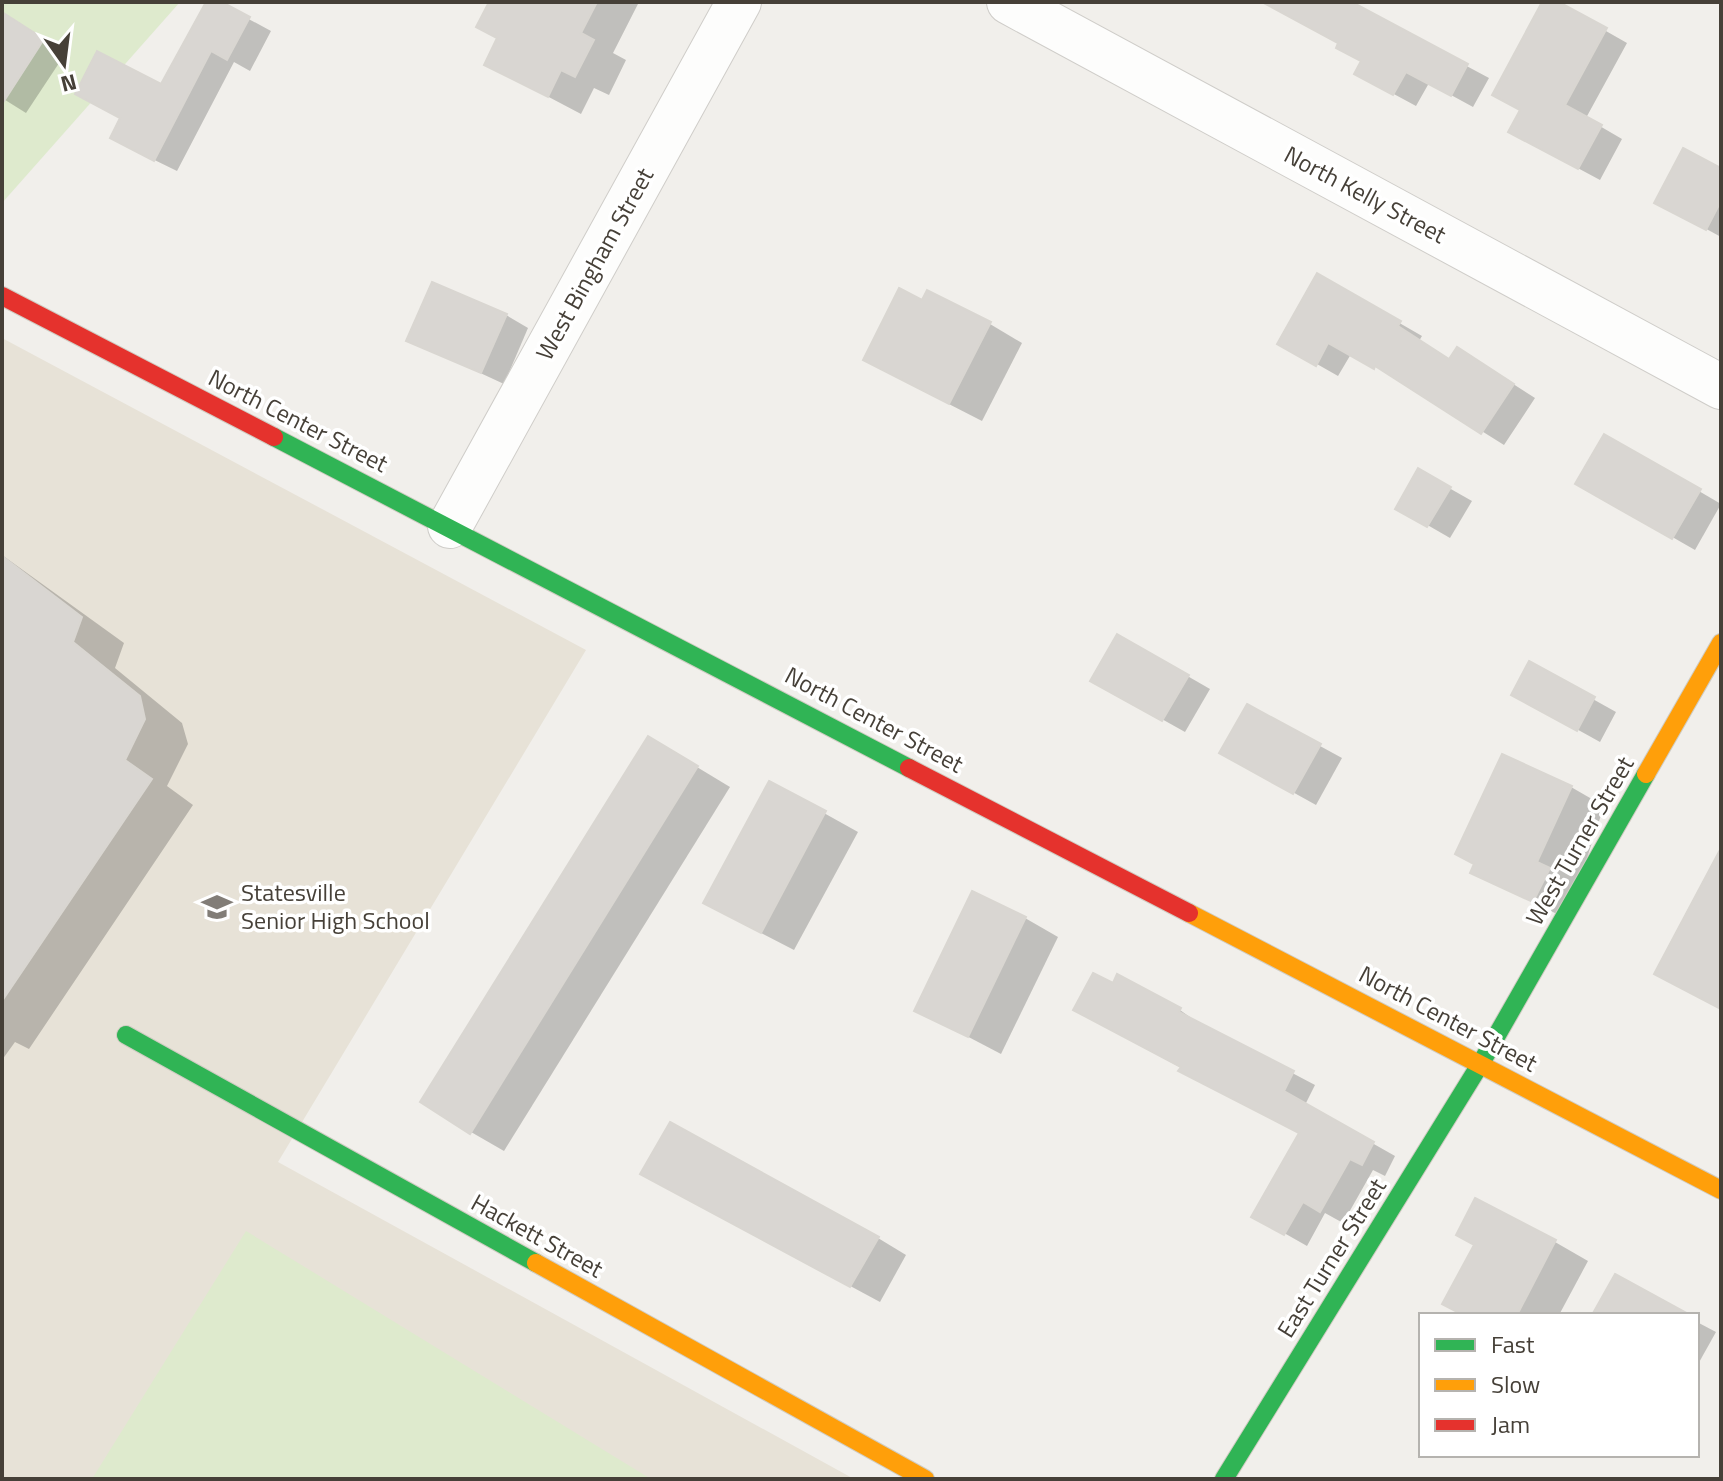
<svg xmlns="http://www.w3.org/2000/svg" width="1723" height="1481" viewBox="0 0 1723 1481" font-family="'Titillium Web',sans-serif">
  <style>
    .education { fill: #e7e2d7 }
    .green { fill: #deeacd }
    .shadow { fill: #0003 }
    .building { fill: #d9d6d2; stroke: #d9d6d1; stroke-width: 2 }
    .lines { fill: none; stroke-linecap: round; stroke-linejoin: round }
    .street-casing { stroke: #cfcdc9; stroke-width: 46 }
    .fast-casing { stroke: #d0ccc2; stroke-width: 20 }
    .slow-casing { stroke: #d0ccc2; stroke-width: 20 }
    .jam-casing { stroke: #d0ccc2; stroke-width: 20 }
    .street { stroke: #fdfdfc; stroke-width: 44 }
    .fast { stroke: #30b455; stroke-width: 18 }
    .slow { stroke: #ff9f0a; stroke-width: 18 }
    .jam { stroke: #e5322d; stroke-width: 18 }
    .labels { text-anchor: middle; stroke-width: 7; stroke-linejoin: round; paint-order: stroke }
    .street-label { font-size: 24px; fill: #464038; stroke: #fff }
    .poi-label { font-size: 24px; fill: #464038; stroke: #fff; text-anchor: start }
  </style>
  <rect width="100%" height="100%" fill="#f1efeb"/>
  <!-- education -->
  <path class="education" d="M2,338L586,650L278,1162L854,1479H2Z"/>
  <!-- green -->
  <g class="green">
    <path d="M2,2H180L2,203Z"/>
    <path d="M246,1231L651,1479H92Z"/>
  </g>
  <!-- shadow -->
  <g class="shadow">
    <path d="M208,2H217L271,31L250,71L234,62L177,171L134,150L162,87Z"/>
    <path d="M491,2H639L613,53L626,60L609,95L594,88L581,114L486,64L499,38Z"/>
    <path d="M1264,2H1347L1489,78L1473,107L1429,83L1416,106L1379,86L1364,61L1341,43Z"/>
    <path d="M1545,2H1555L1627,43L1586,118L1622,139L1600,180L1533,144L1522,110Z"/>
    <path d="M2,13L65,54L26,113L2,98Z"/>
    <path d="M1721,170V237L1679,214Z"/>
    <path d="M1318,276L1422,336L1419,341L1450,361L1479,362L1535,398L1504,445L1397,378L1351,354L1338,376L1280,343Z"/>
    <path d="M506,315L528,328L504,384L409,340Z"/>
    <path d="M990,324L1022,343L982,421L898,378Z"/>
    <path d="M1605,436L1721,504L1695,550L1578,483Z"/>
    <path d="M1419,471L1472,501L1450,538L1398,508Z"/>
    <path d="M2,555L124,643L115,668L182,723L188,744L167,786L193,805L29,1049L15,1042L2,1060Z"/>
    <path d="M1118,636L1210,689L1185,732L1092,680Z"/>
    <path d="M1530,664L1616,712L1600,742L1535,706Z"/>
    <path d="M1320,746L1342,758L1316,805L1244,765Z"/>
    <path d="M682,758L730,787L504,1151L471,1132Z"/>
    <path d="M770,783L858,832L794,950L738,921Z"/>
    <path d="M1571,787L1604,806L1567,919L1472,872Z"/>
    <path d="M1025,918L1058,937L1001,1054L917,1010Z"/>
    <path d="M1180,1010L1201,1025L1315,1085L1305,1105L1395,1156L1385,1176L1373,1170L1343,1223L1325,1213L1307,1246L1254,1216L1301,1133L1097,1022Z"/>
    <path d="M672,1190L878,1238L906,1255L880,1302Z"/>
    <path d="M1555,1242L1588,1261L1559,1315H1465Z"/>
    <path d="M1697,1322L1716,1332L1697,1366Z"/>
  </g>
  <!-- building -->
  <g class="building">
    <path d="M206,2H222L250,17L227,60L211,51L154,161L110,138L120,118L75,94L97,51L161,84Z"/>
    <path d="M489,2H597L581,33L594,40L575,77L561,70L548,97L484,65L497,38L476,27Z"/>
    <path d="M1262,2H1352L1468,64L1451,96L1406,72L1393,95L1354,74L1361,61L1336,48L1338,43Z"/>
    <path d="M1542,2H1559L1607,28L1565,105L1602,125L1578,169L1508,132L1520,110L1492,95Z"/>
    <path d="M2,12L44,39L2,104Z"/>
    <path d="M1683,148L1721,168V201L1706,230L1654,203Z"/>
    <path d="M1317,273L1401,321L1398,326L1449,359L1457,347L1514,384L1481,434L1375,366L1374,369L1328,343L1316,366L1277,344Z"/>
    <path d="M432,282L507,314L481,373L406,341Z"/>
    <path d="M899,288L922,300L927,290L991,322L949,404L863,360Z"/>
    <path d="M1604,434L1701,489L1672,539L1575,484Z"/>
    <path d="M1418,468L1451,487L1427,527L1395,509Z"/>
    <path d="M2,556L82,617L73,642L140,696L145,719L125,760L152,779L2,1001Z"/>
    <path d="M1117,634L1189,675L1162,721L1090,681Z"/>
    <path d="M1529,661L1595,697L1577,731L1511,695Z"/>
    <path d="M1247,704L1321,744L1293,794L1219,753Z"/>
    <path d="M648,736L698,766L470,1134L420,1102Z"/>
    <path d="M1502,754L1572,786L1537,862L1550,868L1533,902L1470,873L1474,864L1455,854Z"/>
    <path d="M769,781L826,811L761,933L703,903Z"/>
    <path d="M1721,848V1009L1654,974Z"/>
    <path d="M972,891L1026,917L968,1037L914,1011Z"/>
    <path d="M1093,973L1113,983L1117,974L1181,1008L1179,1012L1294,1071L1284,1091L1374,1142L1362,1165L1350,1159L1320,1212L1303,1202L1284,1235L1251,1217L1299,1133L1178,1071L1181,1067L1073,1010Z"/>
    <path d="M670,1122L879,1237L850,1287L640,1174Z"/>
    <path d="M1475,1198L1556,1240L1517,1315H1463L1442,1304L1474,1245L1456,1235Z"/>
    <path d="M1615,1274L1690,1315H1592Z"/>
  </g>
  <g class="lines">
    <!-- street casing -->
    <g class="street-casing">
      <g id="street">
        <path d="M1009,2L1721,387"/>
        <path d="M450,526L739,2"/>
      </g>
    </g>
    <!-- fast casing -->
    <g class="fast-casing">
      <g id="fast">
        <path d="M274,437L909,768"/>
        <path d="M126,1035L536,1263"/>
        <path d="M1224,1479L1481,1063L1646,774"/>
      </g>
    </g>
    <!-- slow casing -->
    <g class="slow-casing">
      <g id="slow">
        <path d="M1646,774L1721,643"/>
        <path d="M1189,913L1721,1190"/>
        <path d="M536,1263L925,1479"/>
      </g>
    </g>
    <!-- jam casing -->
    <g class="jam-casing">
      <g id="jam">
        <path d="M2,296L274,437"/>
        <path d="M909,768L1189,913"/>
      </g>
    </g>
    <!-- street -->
    <use href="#street" class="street"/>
    <!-- fast -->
    <use href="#fast" class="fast"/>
    <!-- slow -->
    <use href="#slow" class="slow"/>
    <!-- jam -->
    <use href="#jam" class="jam"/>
  </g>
  <!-- icons -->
  <defs>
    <g id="school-bare" transform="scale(2.4)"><path d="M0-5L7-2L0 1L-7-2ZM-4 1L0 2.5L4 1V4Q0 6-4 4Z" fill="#827d77" stroke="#fff" stroke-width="2.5" paint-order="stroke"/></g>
  </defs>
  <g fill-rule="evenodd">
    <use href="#school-bare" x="217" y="907"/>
  </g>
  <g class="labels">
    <!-- street labels -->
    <g class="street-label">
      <text transform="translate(1365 195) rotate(28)" y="8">North Kelly Street</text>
      <text transform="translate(595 264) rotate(-61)" y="8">West Bingham Street</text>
      <text transform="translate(298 421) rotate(27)" y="8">North Center Street</text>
      <text transform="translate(874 720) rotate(28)" y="8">North Center Street</text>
      <text transform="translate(1580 841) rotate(-60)" y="8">West Turner Street</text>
      <text transform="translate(1448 1019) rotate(28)" y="8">North Center Street</text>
      <text transform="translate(537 1236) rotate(29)" y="8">Hackett Street</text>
      <text transform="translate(1332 1258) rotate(-58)" y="8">East Turner Street</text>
    </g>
    <!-- poi labels -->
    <g class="poi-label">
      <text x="241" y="901">Statesville<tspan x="241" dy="28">Senior High School</tspan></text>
    </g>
  </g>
  <!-- border -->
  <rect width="1723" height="1481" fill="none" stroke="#464038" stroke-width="8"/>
  <!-- legend -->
  <rect x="1419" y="1313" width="280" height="144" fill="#ffffff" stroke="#b5b3af" stroke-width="2"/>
  <rect x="1435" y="1339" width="40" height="12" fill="#30b455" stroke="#b5b3af" stroke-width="2"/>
  <text x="1491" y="1353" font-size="24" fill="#464038">Fast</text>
  <rect x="1435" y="1379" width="40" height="12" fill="#ff9f0a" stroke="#b5b3af" stroke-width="2"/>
  <text x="1491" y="1393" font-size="24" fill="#464038">Slow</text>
  <rect x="1435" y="1419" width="40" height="12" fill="#e5322d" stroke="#b5b3af" stroke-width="2"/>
  <text x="1491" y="1433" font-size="24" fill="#464038">Jam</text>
  <!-- north arrow -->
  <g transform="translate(64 64) rotate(166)" stroke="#ffffff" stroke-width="6" paint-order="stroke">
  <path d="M0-6L14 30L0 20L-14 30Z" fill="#464038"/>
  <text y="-12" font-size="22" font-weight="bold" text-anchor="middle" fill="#464038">N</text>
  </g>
</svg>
